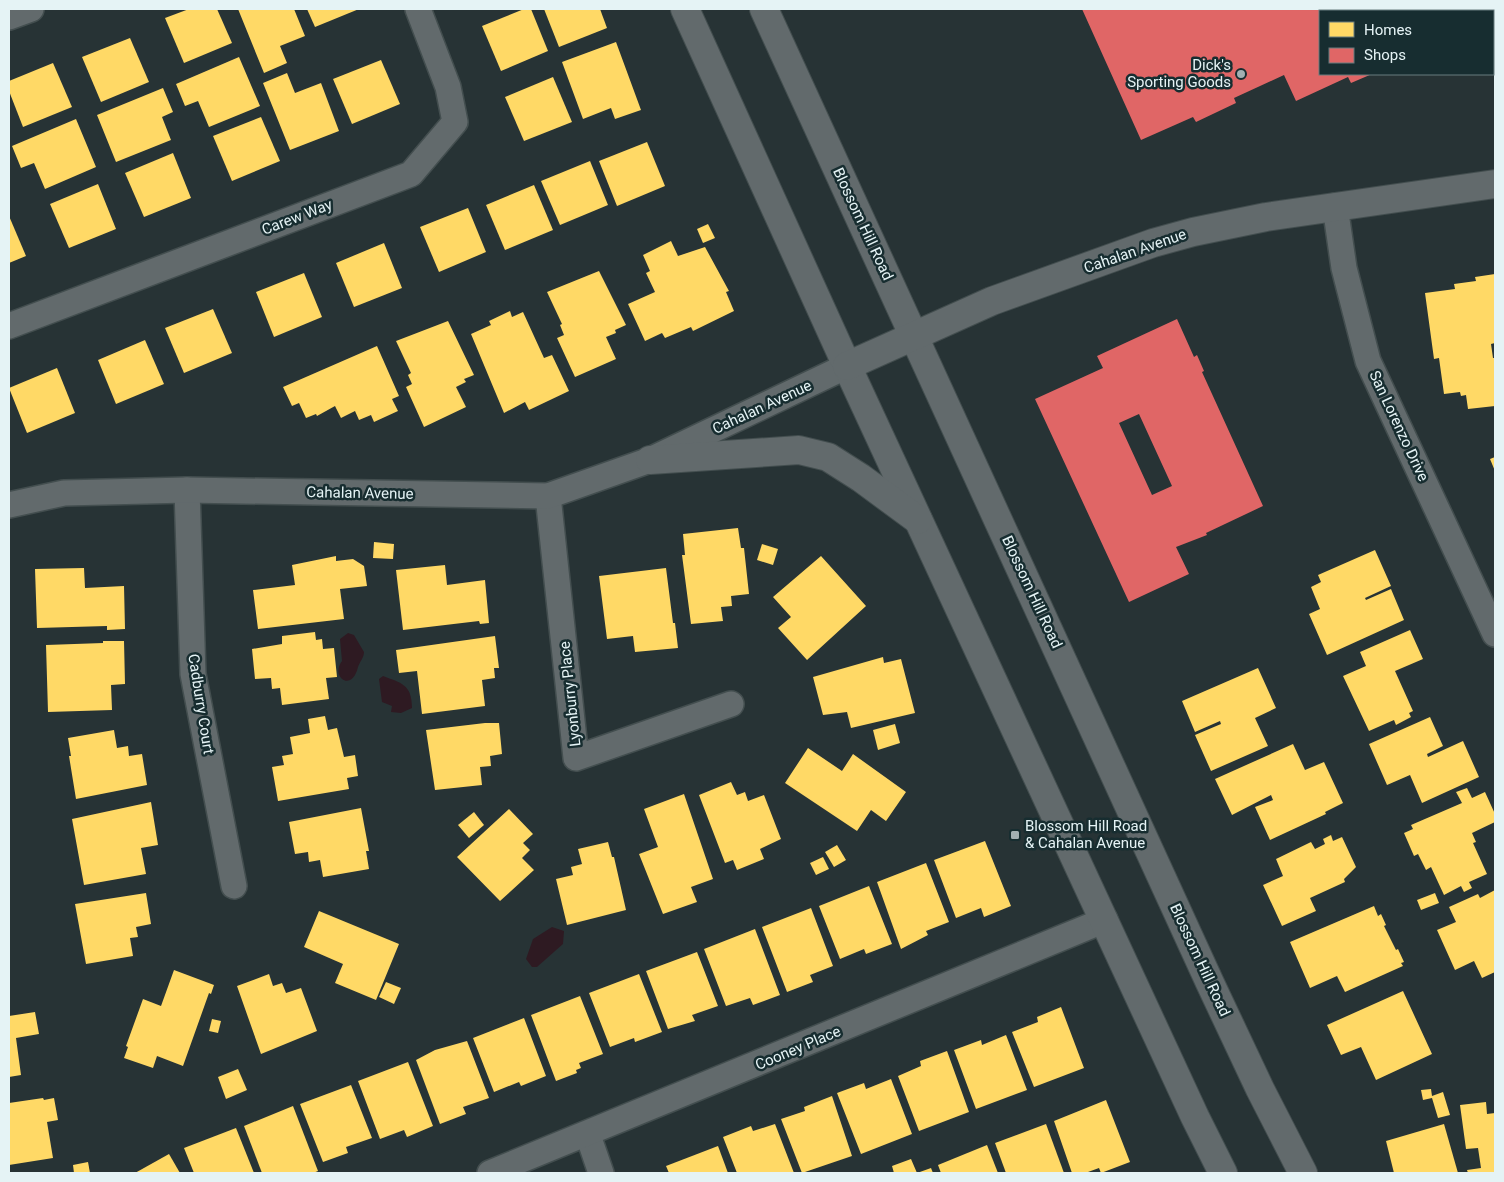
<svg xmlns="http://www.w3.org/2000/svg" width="1504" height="1182" viewBox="0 0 1504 1182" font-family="Roboto,sans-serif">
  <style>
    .water { fill: #2e1a22 }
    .homes { fill: #ffd966 }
    .shops { fill: #e06666; fill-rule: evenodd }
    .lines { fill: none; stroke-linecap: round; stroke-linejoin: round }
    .street-casing { stroke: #434e4f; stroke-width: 28 }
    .secondary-casing { stroke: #434e4f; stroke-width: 30 }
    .street { stroke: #626a6c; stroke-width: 25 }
    .secondary { stroke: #626a6c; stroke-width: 28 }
    .poi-dot { fill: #a2b0b2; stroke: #172d30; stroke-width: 2 }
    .labels { text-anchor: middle; stroke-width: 5; stroke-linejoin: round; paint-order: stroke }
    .poi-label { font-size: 15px; fill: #e5f3f5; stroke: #172d30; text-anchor: end }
    .street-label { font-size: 15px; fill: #e5f3f5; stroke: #172d30 }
  </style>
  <rect width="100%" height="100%" fill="#273335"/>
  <!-- water -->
  <g class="water">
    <path d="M348,633L354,635L364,652C364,658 360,661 358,667C352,693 330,677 342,661L340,639Z"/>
    <path d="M383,676C401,683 412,684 412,708L401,713L391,712L392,706L382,702L379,679Z"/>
    <path d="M552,927L564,931L563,944L537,967H532L526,959L533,939Z"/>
  </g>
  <!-- homes -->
  <g class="homes">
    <path d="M189,9H217L232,43L184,63L165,18Z"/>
    <path d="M238,9H294L305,36L280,46L287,63L264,73Z"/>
    <path d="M307,9H359L315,27Z"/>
    <path d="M524,9H531L548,51L501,71L482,26Z"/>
    <path d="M544,9H600L607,28L559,47Z"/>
    <path d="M130,38L149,82L101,102L82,57Z"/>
    <path d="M616,42L641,110L615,119L611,108L583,119L562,62Z"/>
    <path d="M239,57L260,106L209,127L198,101L185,106L176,84Z"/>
    <path d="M381,60L400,104L352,124L333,79Z"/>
    <path d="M53,63L72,107L23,127L9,91V81Z"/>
    <path d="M287,73L295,93L321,83L339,131L290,150L263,83Z"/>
    <path d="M553,77L572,122L524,141L505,97Z"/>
    <path d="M163,88L173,112L162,117L171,140L116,162L97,115Z"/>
    <path d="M261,117L280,161L232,181L213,136Z"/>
    <path d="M76,119L96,167L45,189L34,163L21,168L12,146Z"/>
    <path d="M647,142L665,186L617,206L599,161Z"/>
    <path d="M173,153L191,198L144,217L125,173Z"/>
    <path d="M590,161L608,205L560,225L541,181Z"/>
    <path d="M98,184L116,229L69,248L50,204Z"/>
    <path d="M534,185L553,230L505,250L486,205Z"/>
    <path d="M468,208L486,252L439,272L420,227Z"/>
    <path d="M9,216L26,256L9,263Z"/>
    <path d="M708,224L715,238L703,243L697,229Z"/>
    <path d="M671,241L678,256L705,247L729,291L726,292L734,311L693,331L691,327L665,338L662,333L645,341L628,304L655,292L646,273L650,271L643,255Z"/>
    <path d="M384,243L402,288L354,307L336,263Z"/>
    <path d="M599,271L626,325L615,330L616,333L606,337L616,359L575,377L557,338L564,335L560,325L562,324L547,292Z"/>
    <path d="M304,273L322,317L274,337L256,292Z"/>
    <path d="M1495,274V343L1491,344L1493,358H1495V406L1468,409L1466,395L1461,396L1460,392L1444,394L1439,358L1434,359L1425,293L1455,289L1454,284L1476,281L1475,277Z"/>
    <path d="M213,309L232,353L184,373L165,328Z"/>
    <path d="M510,311L512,317L523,312L544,358L552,355L569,391L529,410L525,402L504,413L471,334L491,325L489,321Z"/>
    <path d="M448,321L474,375L464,379L466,382L456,387L466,407L424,427L406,387L412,384L408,375L411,373L396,341Z"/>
    <path d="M145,340L164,384L116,404L98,360Z"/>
    <path d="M377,346L399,396L392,399L398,411L374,422L371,415L359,420L355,411L341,418L335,406L317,416L316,414L306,418L299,403L292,406L283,387Z"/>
    <path d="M57,368L75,413L27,433L9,388Z"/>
    <path d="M1495,457V471L1490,459Z"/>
    <path d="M738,528L741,548H744L749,594L731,596L732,606L721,607L723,621L691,624L682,555H685L683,534Z"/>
    <path d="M374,542L394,544L393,559L373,558Z"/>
    <path d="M762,544L778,549L773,565L757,560Z"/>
    <path d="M1375,550L1391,586L1365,598L1366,600L1391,589L1404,620L1327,655L1309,614L1320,609L1311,587L1321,582L1318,575Z"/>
    <path d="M336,556V561L353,559L364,566L367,586L340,589L344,619L258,629L253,590L295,585L292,565Z"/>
    <path d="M821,556L866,606L807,660L778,628L791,617L773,597Z"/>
    <path d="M445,565L447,585L485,580L489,623L480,624L479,621L403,630L396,570Z"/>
    <path d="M84,568L85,588L124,586L125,629L107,630V626L37,628L35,569Z"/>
    <path d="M666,568L673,623H675L678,648L635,652L633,636L607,639L599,576Z"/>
    <path d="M1410,630L1423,659L1395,671L1413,711L1409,713L1411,717L1396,725L1394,720L1369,731L1343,676L1366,666L1360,652Z"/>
    <path d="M315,632L316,640L322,639L323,649L334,648L337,677L326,678L329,699L282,705L280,688L272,689L271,678L255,679L252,649L282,644V636Z"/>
    <path d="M495,636L499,668H494L495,678L482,680L485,706L422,714L417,671L399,673L396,650Z"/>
    <path d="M103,641H124L125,684L111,685L112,710L48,712L46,645L103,643Z"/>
    <path d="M883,657L884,663L901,659L915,713L851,728L847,712L823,715L813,677Z"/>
    <path d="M1258,668L1276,708L1255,718L1268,746L1211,771L1195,735L1221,724L1220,721L1195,732L1182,701Z"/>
    <path d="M325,716L328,730L337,728L344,757L355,755L358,776L347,778L349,789L278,801L272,767L284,765L282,756L293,754L290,737L310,733L308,719Z"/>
    <path d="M1430,717L1443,746L1427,754L1428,757L1463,741L1479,777L1422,803L1410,775L1387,785L1369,744Z"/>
    <path d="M485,723H499L502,754L490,756L491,766L480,767L482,785L435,790L426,730Z"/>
    <path d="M895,724L900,743L878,750L873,730Z"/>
    <path d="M114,730L117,748L128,746L129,756L142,754L147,785L76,799L69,756H71L68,738Z"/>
    <path d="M1293,744L1305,770L1324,762L1343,803L1325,812L1326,814L1270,840L1255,807L1273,800L1271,795L1232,815L1215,779Z"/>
    <path d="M808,748L842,771L853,754L906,792L886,821L871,810L857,831L785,783Z"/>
    <path d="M731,782L737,795L745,792L748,801L764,795L781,839L760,849L764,859L737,870L733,860L725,863L699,795Z"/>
    <path d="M1467,788L1472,798L1485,792L1495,814V822L1472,833L1476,842L1473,843L1487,874L1469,882L1472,888L1464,892L1461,886L1444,895L1431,867L1426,870L1418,854L1414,856L1404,833L1413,829L1411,825L1462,803L1456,792Z"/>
    <path d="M684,794L713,879L691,887L697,902L663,914L639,854L658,847L644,809Z"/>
    <path d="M151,802L158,845L141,848L146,874L84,885L72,819Z"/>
    <path d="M361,808L369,851H366L369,869L323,877L320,860L309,862L308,852L295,854L289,822Z"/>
    <path d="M509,809L533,834L523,843L530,850L522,858L534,870L500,901L457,857Z"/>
    <path d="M474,812L484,825L469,838L458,825Z"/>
    <path d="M1331,835L1333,841L1342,837L1356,867L1344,879L1345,882L1310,898L1316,911L1282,926L1263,885L1283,876L1276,859L1311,842L1315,849L1325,844L1323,839Z"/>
    <path d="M985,841L1011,906L984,917L981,908L956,918L934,860Z"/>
    <path d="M608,842L612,857H614L626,910L567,925L556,879L573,875L571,867L582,864L578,849Z"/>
    <path d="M837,845L846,860L834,867L825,852Z"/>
    <path d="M823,857L829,869L816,875L810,863Z"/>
    <path d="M926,863L949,922L926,931L928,935L901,949L877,882Z"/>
    <path d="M869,886L892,944L866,954L864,949L840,959L819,906Z"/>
    <path d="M1495,890V972L1482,978L1474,961L1455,970L1437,930L1456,922L1449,907L1478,894L1480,898Z"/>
    <path d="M146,893L151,924L136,927L138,937L130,938L133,956L86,964L75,904Z"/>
    <path d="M1435,893L1439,903L1421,910L1417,900Z"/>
    <path d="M1374,906L1378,916L1381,914L1386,925L1384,926L1396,950L1398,949L1404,962L1401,963L1403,966L1345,992L1337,976L1310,988L1290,942Z"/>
    <path d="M811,908L833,966L810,975L813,982L787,992L762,927Z"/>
    <path d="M319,911L399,944L376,1000L335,983L343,964L304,947Z"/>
    <path d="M755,929L780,995L753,1005L750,998L726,1006L704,949Z"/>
    <path d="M697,952L718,1006L692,1015L695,1021L668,1029L646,971Z"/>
    <path d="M174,970L214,985L211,994L209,993L183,1066L157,1056L153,1068L124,1058L128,1047L126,1046L143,999L161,1006Z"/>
    <path d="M269,974L273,986L282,983L286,993L301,988L317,1031L261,1054L237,986Z"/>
    <path d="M639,974L662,1032L635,1042L634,1038L610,1047L589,993Z"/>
    <path d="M386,982L401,988L394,1004L379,997Z"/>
    <path d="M1403,991L1432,1054L1376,1080L1361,1047L1341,1055L1327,1025Z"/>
    <path d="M580,996L603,1054L579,1063L581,1068L576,1070L577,1073L556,1081L531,1015Z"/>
    <path d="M1061,1007L1084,1068L1034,1087L1012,1032L1038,1022L1037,1017Z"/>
    <path d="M35,1012L39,1034L16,1038L21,1075L9,1077V1016Z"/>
    <path d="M524,1018L546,1076L521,1086L519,1082L494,1092L473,1038Z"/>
    <path d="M212,1019L221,1021L218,1033L209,1031Z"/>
    <path d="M1006,1035L1027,1090L976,1109L954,1050L981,1040L982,1045Z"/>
    <path d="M467,1041L489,1098L463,1107L466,1114L440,1124L416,1060L435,1050Z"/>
    <path d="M947,1051L969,1112L919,1131L898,1076L921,1066L920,1061Z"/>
    <path d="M408,1062L433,1126L407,1137L404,1130L380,1139L358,1081Z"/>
    <path d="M238,1069L247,1090L226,1099L218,1077Z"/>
    <path d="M891,1079L912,1134L861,1154L837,1093L864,1083L866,1089Z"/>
    <path d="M351,1085L372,1138L346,1147L348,1153L323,1162L300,1104Z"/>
    <path d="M1431,1089L1432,1096L1443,1092L1450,1115L1438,1118L1432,1098L1423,1100L1421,1090Z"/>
    <path d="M832,1096L852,1156L802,1173L781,1119L805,1111L804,1107Z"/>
    <path d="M43,1098L44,1100L54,1098L58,1120L47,1122L53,1158L9,1165V1103Z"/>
    <path d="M1106,1100L1130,1162L1101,1173L1099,1168L1088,1172L1072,1173L1054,1121Z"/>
    <path d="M1486,1102L1487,1114L1495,1113V1173H1468L1467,1170L1481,1168L1478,1148L1466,1149L1460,1105Z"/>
    <path d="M293,1106L318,1171L313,1173H262L244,1126Z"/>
    <path d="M775,1124L794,1173H737L723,1137L751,1126L753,1131Z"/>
    <path d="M1046,1124L1064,1173H1006L995,1143Z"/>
    <path d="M1444,1124L1458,1173H1394L1386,1141Z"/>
    <path d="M236,1128L254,1173H194L184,1148Z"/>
    <path d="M987,1145L998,1173H941L938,1165Z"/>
    <path d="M718,1146L728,1173H669L666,1166Z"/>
    <path d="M169,1154L180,1173H135Z"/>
    <path d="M911,1159L917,1173L931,1168L933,1173H894L892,1166Z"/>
    <path d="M88,1162L90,1173H74L73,1165Z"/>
  </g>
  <!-- shops -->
  <g class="shops">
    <path d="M1082,9H1471V11H1320V74H1372L1351,83L1348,77L1296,101L1284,75L1234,98L1236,103L1196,122L1193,117L1141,140Z"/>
    <path d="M1177,319L1194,357L1197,355L1204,371L1202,372L1263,506L1206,533L1207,535L1176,547L1189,574L1129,602L1035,399L1103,368L1097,356ZM1139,414L1172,486L1152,495L1119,423Z"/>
  </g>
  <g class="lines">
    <!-- street casing -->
    <g class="street-casing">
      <g id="street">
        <path d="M9,17L31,9"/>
        <path d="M1335,206L1344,268L1368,361L1495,634"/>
        <path d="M9,326L411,174L455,122L448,87L418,9"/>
        <path d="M187,490L193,674L234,886"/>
        <path d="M548,496L576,758L731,704"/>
        <path d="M9,505L64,493L187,490L548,496L650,460L847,366"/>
        <path d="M588,1135L601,1173"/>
        <path d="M490,1173L1105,920"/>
      </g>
    </g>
    <!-- secondary casing -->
    <g class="secondary-casing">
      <g id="secondary">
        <path d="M685,9L847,366L1195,1117L1223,1173"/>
        <path d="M764,9L1210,983L1260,1089L1303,1173"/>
        <path d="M847,366L992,301L1153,243L1193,232L1266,217L1495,184"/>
        <path d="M650,460L799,450L828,457L861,478L918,520"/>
      </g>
    </g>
    <!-- street -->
    <use href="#street" class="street"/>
    <!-- secondary -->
    <use href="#secondary" class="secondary"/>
  </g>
  <!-- markers -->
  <g class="poi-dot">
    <circle cx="1241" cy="74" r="5"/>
    <rect x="1010" y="830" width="10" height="10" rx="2.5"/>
  </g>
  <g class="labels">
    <!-- poi labels -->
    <g class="poi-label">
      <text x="1231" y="70">Dick's<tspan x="1231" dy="17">Sporting Goods</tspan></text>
      <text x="1025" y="831" text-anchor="start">Blossom Hill Road<tspan x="1025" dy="17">&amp; Cahalan Avenue</tspan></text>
    </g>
    <!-- street labels -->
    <g class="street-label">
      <text transform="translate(297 217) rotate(-21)" y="5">Carew Way</text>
      <text transform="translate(863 224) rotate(65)" y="5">Blossom Hill Road</text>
      <text transform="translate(1135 251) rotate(-19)" y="5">Cahalan Avenue</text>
      <text transform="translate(762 407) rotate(-25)" y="5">Cahalan Avenue</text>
      <text transform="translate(1399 426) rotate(65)" y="5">San Lorenzo Drive</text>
      <text transform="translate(360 493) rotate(1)" y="5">Cahalan Avenue</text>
      <text transform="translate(1032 592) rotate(65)" y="5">Blossom Hill Road</text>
      <text transform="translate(570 694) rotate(-96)" y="5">Lyonburry Place</text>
      <text transform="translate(201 704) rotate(81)" y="5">Cadburry Court</text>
      <text transform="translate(1200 960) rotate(65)" y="5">Blossom Hill Road</text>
      <text transform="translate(798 1048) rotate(-23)" y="5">Cooney Place</text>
    </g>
  </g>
  <!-- border -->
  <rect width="1504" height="1182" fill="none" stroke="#e5f3f5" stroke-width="20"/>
  <!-- legend -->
  <rect x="1319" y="10" width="175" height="65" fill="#172d30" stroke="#697c7f"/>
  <rect x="1329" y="22" width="25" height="15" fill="#ffd966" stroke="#697c7f"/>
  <text x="1364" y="35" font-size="15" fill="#e5f3f5">Homes</text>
  <rect x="1329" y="48" width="25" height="15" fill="#e06666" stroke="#697c7f"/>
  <text x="1364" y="60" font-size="15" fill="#e5f3f5">Shops</text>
</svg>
